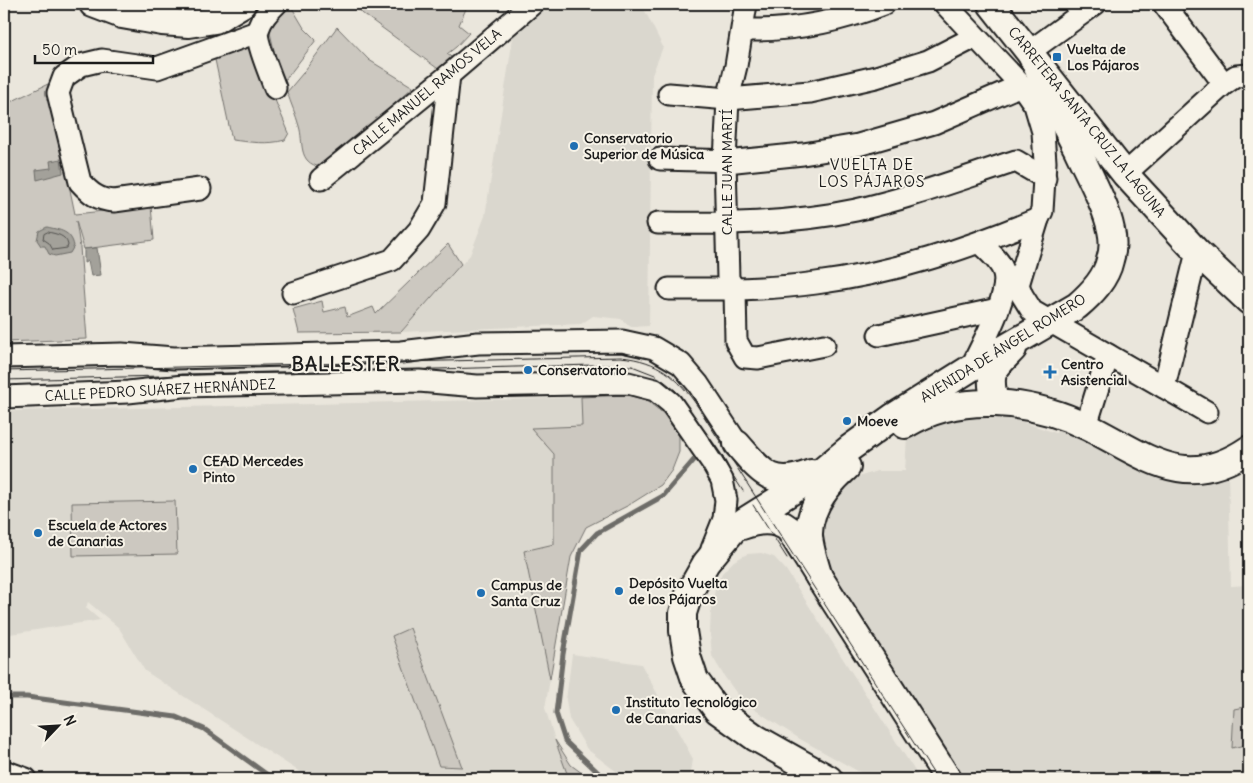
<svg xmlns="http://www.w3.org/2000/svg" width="1253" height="783" viewBox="0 0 1253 783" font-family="Delius,sans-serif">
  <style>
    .built { fill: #dad7ce }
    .green { fill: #ccc8c0; stroke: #74726e }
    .water { fill: #a3a19a; stroke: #6d6c68 }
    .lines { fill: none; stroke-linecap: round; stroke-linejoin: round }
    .shore { stroke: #52514e; stroke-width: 1 }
    .stream { stroke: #6d6c68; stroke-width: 5 }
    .minor-casing { stroke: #1c1c1c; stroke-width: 25 }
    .major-casing { stroke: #1c1c1c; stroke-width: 30 }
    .minor { stroke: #f7f3e8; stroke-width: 21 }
    .major { stroke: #f7f3e8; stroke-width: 26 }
    .tram { stroke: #1c1c1c; stroke-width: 1 }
    .poi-dot { fill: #1f6fb2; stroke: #f7f3e8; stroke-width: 2 }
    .labels { text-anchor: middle; stroke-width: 4; stroke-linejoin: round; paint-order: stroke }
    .poi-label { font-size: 14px; font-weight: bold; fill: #1c1c1c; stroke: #f7f3e8; text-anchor: start }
    .street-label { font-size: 14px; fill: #1c1c1c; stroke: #f7f3e8 }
    .neighbourhood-label { font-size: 15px; letter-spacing: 1px; fill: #1c1c1c; stroke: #f7f3e8 }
    .district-label { font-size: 19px; font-weight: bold; letter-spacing: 1px; fill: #1c1c1c; stroke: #f7f3e8 }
  </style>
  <rect width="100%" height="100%" fill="#eae6dc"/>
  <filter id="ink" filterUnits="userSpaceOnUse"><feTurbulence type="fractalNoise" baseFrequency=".02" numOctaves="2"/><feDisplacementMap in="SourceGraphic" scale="10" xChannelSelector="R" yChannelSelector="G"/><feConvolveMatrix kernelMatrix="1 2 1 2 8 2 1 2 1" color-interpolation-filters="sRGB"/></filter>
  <g filter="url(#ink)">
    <!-- built -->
    <g class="built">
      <path d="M547,4L642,5L663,47L652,75L649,326L631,327L621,319L593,316L581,324L401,332L470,255L485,216L515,25Z"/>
      <path d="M628,395L646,400L664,414L679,436V452L672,470L661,485L629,505L586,527L571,557L545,708L555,740L570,765L590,779L309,778L145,671L119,628L88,602L86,608L100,620L4,635V411L532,399Z"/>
      <path d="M987,414L1017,420L1056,433L1059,427L1228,473L1231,586L1249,585V779H966L829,568L822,542V524L827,510L837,493L852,479L877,471H905L907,436L924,425Z"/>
      <path d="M761,553L774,557L786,570L920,779H872L800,739L743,702L724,676L712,656L710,633L711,609L715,590L722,573L734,561L747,554Z"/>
      <path d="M572,654L641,664L693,759L690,779H626L587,749L569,719L566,700Z"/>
    </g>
    <!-- green -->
    <g class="green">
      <path d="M358,4H468L459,25L469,33L456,47L447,54L454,59L441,71L355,8Z"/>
      <path d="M291,6L304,28L316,40L286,79L280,77L267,19Z"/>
      <path d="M337,27L369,60L413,87L331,161L321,167C297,163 304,142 299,126C296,115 291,104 287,92L303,73Z"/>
      <path d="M255,44L272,93L289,133L285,140C268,145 249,142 232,140L214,55Z"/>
      <path d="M48,84L75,214L151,206L154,240L84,249L76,221L80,247L87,339L4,342V105Z"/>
      <path d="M448,244L461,264L401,332L299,333L293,309L322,301L324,312L345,307L347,317L373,307L376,314Z"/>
      <path d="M628,395L646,400L664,414L679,436V452L672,470L661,485L629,505L586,527L571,557L550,679L524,551L554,544V454L531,428L582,426L581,397Z"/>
      <path d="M175,501L177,554L73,556L72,503Z"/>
      <path d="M410,628L462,767L439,766L392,636Z"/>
      <path d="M1249,706V744L1232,748L1234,709Z"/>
      <path d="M555,740L571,765L590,779H569Z"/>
    </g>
    <!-- water -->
    <g class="water">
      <path d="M61,159L63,173L37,180L36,170L51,168L50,161Z"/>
      <path d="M47,227C60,230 71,231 74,246L70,253L55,256L49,254L45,246H41L37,240L39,231Z"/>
      <path d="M97,248L101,275L91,276L88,261L84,263V249Z"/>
    </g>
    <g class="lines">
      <!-- shore -->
      <path class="shore" d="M48,232C56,234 66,235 68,245L67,248L53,250L49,243L43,239L44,234Z"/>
      <!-- stream -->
      <g class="stream">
        <path d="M4,697H27L176,717L204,729L273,779"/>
        <path d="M605,779L565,741L556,713L563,654L581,550L597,533L663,496L694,460"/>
      </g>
      <!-- minor casing -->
      <g class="minor-casing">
        <g id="minor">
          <path d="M746,4L736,66L728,99L725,161L728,279L735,290L736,341L745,357L758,358L824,345"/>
          <path d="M945,4L1021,85L1035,105L1043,132L1045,162L1042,211L1038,219L1018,285"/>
          <path d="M1164,4L1224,84"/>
          <path d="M743,30C792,31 839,22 884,4"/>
          <path d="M1029,52L1095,4"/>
          <path d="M275,88C271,77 255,39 258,30C261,19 268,12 276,4"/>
          <path d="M669,94L728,99L810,92L876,77L928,61L975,37"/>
          <path d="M660,159L736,161L803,154L858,145L934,123L1021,85"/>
          <path d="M1125,174L1224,84L1236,76L1249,75"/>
          <path d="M321,179L449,75L532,4"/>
          <path d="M200,189L114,201C98,200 90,193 80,182L58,93L64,77L81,65L102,60L157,68L257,32"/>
          <path d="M658,223C724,224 790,224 856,210C910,198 963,178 1016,161L1045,178"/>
          <path d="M1005,285H1018L1022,295L1032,311L1207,412"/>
          <path d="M669,289C718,289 767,290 816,283C894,273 966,249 1038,219"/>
          <path d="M293,293L392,260L419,230L435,203L449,75"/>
          <path d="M879,335L998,309"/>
          <path d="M4,357L122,354L174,358L401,352L478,343L622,341L654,348L681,364L698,384L746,457"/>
          <path d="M971,368C981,346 1010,296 1004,273C1001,261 989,252 980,243"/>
          <path d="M1164,387L1197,252"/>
          <path d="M4,397L128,392L183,386L419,381L477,386L628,383L655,390L671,403L712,462L722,480L726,500L724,519L712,549"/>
          <path d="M1086,426L1108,355"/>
          <path d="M4,771L26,779"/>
        </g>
      </g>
      <!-- major casing -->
      <g class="major-casing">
        <g id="major">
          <path d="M93,4L122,15L162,22L189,24L215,20L242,4"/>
          <path d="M991,4L1125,174L1197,252L1249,301"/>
          <path d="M995,403C988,371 992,371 1013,349"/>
          <path d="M905,425C960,391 1032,400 1088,427C1146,456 1185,493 1249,449"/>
          <path d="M737,444C761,471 771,489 811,473"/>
          <path d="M742,526C758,520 775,518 789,529L819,577L948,779"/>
          <path d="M819,577C815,564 810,549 809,536C808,508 828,484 847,467"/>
          <path d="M829,779L756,738L717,710L695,680L687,656L683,631V613L690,591L706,563L734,529L746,520L816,476L850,448L893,417L971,368L1077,306C1091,294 1106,279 1110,260C1113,251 1113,239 1111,230C1106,205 1088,173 1077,149C1061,119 1047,87 1032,57"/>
        </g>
      </g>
      <!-- minor -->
      <use href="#minor" class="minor"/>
      <!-- major -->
      <use href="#major" class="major"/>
      <!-- tram -->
      <g class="tram">
        <path d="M4,371L621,357C659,361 677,376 698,407L937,779"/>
        <path d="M4,380L594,365L632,366L655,375L665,382L676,391L695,417L743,491"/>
        <path d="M753,505L787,558"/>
      </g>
    </g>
  </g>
  <!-- markers -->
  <g class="poi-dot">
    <rect x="1052" y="52" width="10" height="10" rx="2.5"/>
    <circle cx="574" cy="146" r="5"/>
    <circle cx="528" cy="370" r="5"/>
    <path d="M1047.5 364.5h5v5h5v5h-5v5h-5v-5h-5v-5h5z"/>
    <circle cx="847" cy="421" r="5"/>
    <circle cx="193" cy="469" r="5"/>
    <circle cx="38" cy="533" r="5"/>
    <circle cx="619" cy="591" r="5"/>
    <circle cx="481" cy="593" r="5"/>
    <circle cx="616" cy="710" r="5"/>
  </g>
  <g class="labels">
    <!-- poi labels -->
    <g class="poi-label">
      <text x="1067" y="54">Vuelta de<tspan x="1067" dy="16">Los Pájaros</tspan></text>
      <text x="584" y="143">Conservatorio<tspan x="584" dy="16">Superior de Música</tspan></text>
      <text x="1061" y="369">Centro<tspan x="1061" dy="16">Asistencial</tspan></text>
      <text x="538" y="375">Conservatorio</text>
      <text x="857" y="426">Moeve</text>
      <text x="203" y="466">CEAD Mercedes<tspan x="203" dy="16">Pinto</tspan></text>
      <text x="48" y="530">Escuela de Actores<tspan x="48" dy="16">de Canarias</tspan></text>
      <text x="629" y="588">Depósito Vuelta<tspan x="629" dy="16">de los Pájaros</tspan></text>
      <text x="491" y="590">Campus de<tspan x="491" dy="16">Santa Cruz</tspan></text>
      <text x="626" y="707">Instituto Tecnológico<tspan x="626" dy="16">de Canarias</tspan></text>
    </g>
    <!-- street labels -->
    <g class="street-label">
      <text transform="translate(427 92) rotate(-40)" y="5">CALLE MANUEL RAMOS VELA</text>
      <text transform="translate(1087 122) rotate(51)" y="5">CARRETERA SANTA CRUZ LA LAGUNA</text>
      <text transform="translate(727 172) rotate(-90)" y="5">CALLE JUAN MARTÍ</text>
      <text transform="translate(1003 348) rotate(-32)" y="5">AVENIDA DE ÁNGEL ROMERO</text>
      <text transform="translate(160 390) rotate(-3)" y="5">CALLE PEDRO SUÁREZ HERNÁNDEZ</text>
    </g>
    <!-- neighbourhood labels -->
    <g class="neighbourhood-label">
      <text x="872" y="170">VUELTA DE<tspan x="872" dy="17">LOS PÁJAROS</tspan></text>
    </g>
    <!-- district labels -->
    <g class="district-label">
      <text x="346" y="371">BALLESTER</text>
    </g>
  </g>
  <!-- margin -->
  <rect width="1253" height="783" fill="none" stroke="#f7f3e8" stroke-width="20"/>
  <rect x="10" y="10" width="1233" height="763" fill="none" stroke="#1c1c1c" stroke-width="2" filter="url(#ink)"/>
  <!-- north arrow -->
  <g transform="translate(58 726) rotate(65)" stroke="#f7f3e8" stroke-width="4" paint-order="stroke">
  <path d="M0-4L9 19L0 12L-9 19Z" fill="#1c1c1c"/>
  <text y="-8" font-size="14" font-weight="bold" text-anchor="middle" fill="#1c1c1c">N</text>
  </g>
  <!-- scale -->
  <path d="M35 55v8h118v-8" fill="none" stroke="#1c1c1c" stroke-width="2.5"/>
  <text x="42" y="55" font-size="15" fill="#1c1c1c" stroke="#f7f3e8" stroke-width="4" paint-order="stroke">50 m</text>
</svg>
